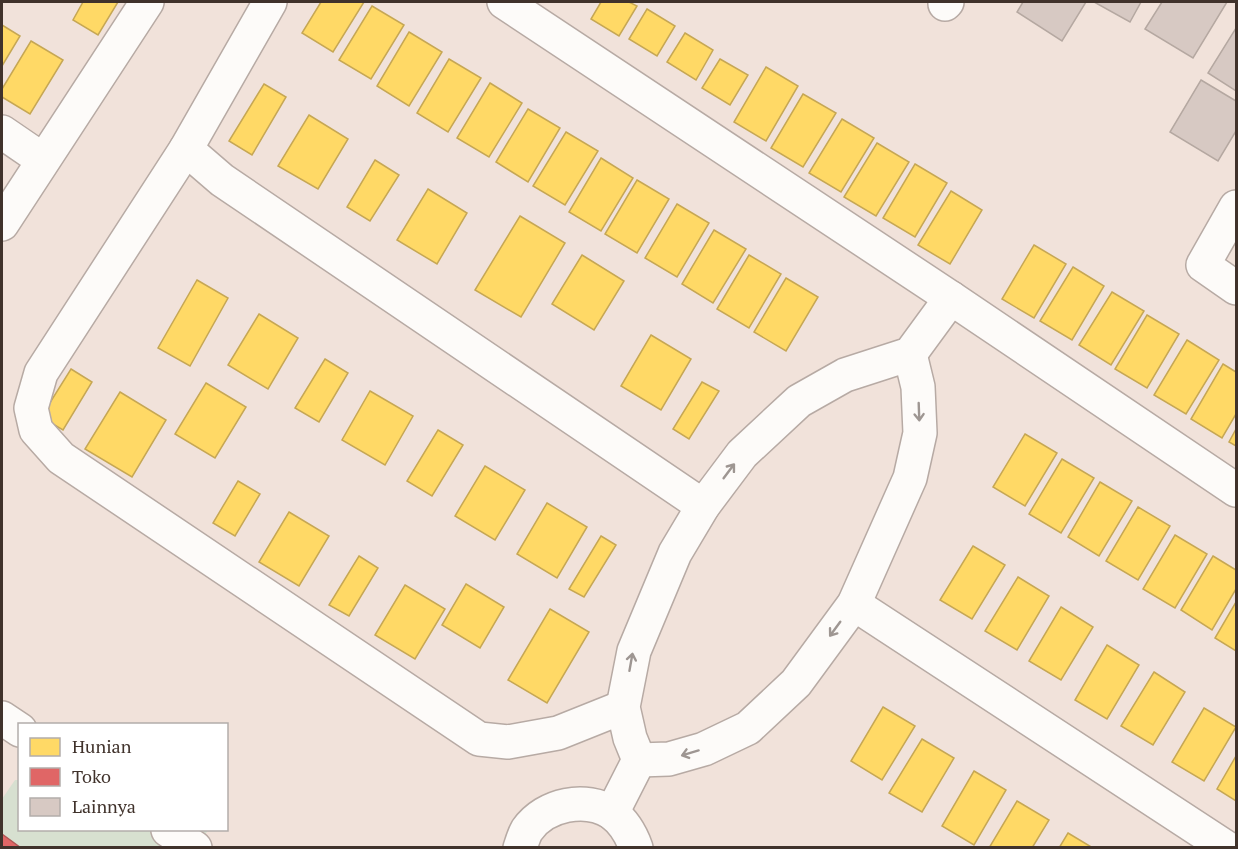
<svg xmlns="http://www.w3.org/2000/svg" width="1238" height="849" viewBox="0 0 1238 849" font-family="'PT Serif',serif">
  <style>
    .green { fill: #d7e0d0 }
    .homes { fill: #ffd966; stroke: #c6a754; stroke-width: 1.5 }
    .shops { fill: #e06666; stroke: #b05654; stroke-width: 1.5 }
    .building { fill: #d7c9c3; stroke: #b5a8a1; stroke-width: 1.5 }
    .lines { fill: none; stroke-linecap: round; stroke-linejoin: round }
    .minor-casing { stroke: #b7aaa4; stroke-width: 36 }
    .minor { stroke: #fdfbf9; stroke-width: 33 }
    .oneway { stroke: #9e9692 }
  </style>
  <rect width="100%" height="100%" fill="#f1e2da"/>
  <!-- green -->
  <path class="green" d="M15,780H19L20,830H208L198,847L2,848V799Z"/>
  <!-- homes -->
  <g class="homes">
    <path d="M83,2H118L98,35L73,20Z"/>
    <path d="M321,2H364L333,52L302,33Z"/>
    <path d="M601,2H629L637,6L619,36L591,19Z"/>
    <path d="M372,6L404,25L371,79L339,60Z"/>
    <path d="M647,9L675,26L657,56L629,39Z"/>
    <path d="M2,25L20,36L2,66Z"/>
    <path d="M409,32L442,52L409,106L377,86Z"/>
    <path d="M685,33L713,50L696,80L667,62Z"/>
    <path d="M31,41L63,60L30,114L2,97V89Z"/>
    <path d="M449,59L481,78L448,132L417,113Z"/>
    <path d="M720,59L748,75L730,105L702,88Z"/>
    <path d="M766,67L798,86L766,141L734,122Z"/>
    <path d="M490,83L522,103L489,157L457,138Z"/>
    <path d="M264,84L286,97L252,155L229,141Z"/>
    <path d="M803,94L836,113L803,167L771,148Z"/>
    <path d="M528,109L560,128L528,182L496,162Z"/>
    <path d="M309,115L348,139L318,189L278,166Z"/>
    <path d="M842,119L874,138L841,192L809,173Z"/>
    <path d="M566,132L598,151L565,205L533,186Z"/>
    <path d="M877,143L909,162L876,216L844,197Z"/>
    <path d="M601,158L633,178L601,231L569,212Z"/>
    <path d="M375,160L399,175L370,221L347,207Z"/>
    <path d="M915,164L947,183L915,237L883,218Z"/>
    <path d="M637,180L669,199L637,253L605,234Z"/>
    <path d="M428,189L467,213L437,264L397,240Z"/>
    <path d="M951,191L982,210L950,264L918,245Z"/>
    <path d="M677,204L709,223L677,277L645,258Z"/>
    <path d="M520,216L565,243L521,317L475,290Z"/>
    <path d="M714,230L746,249L713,303L682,284Z"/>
    <path d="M1034,245L1066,264L1034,318L1002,299Z"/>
    <path d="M582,255L624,281L594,330L552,304Z"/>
    <path d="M749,255L781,274L749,328L717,309Z"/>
    <path d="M1073,267L1104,286L1072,340L1040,321Z"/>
    <path d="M786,278L818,297L786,351L754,332Z"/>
    <path d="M197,280L228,298L190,366L158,348Z"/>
    <path d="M1112,292L1144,311L1111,365L1079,345Z"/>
    <path d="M259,314L298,338L268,389L228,365Z"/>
    <path d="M1147,315L1179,334L1147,388L1115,369Z"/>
    <path d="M651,335L691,359L661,410L621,386Z"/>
    <path d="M1187,340L1219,360L1186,414L1154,395Z"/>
    <path d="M325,359L348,373L319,422L295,408Z"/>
    <path d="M1223,364L1236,372V414L1222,438L1191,419Z"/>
    <path d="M71,369L92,382L63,430L41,417Z"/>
    <path d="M702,382L719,391L689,439L673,429Z"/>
    <path d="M206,383L246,407L215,458L175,434Z"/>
    <path d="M370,391L413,416L385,465L342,440Z"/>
    <path d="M120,392L166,420L132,477L85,449Z"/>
    <path d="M1236,429V446L1229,442Z"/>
    <path d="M438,430L463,445L432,496L407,481Z"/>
    <path d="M1025,434L1057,453L1025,506L993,487Z"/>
    <path d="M1062,459L1094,478L1061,533L1029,514Z"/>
    <path d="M485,466L525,490L495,540L455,516Z"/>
    <path d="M238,481L260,494L235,536L213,523Z"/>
    <path d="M1100,482L1132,501L1099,556L1068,537Z"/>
    <path d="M547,503L587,527L557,578L517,554Z"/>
    <path d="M1138,507L1170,526L1138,580L1106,561Z"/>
    <path d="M289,512L329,536L299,586L259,562Z"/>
    <path d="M1175,535L1207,554L1175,608L1143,589Z"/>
    <path d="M601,536L616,545L584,597L569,589Z"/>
    <path d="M973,546L1005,565L972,619L940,600Z"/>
    <path d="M359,556L378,568L349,616L329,605Z"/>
    <path d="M1213,556L1236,570V589L1212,630L1181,610Z"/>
    <path d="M1018,577L1049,596L1017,650L985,631Z"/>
    <path d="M466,584L504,607L480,648L442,625Z"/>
    <path d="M405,585L445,609L415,659L375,635Z"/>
    <path d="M1236,602V651L1215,638Z"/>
    <path d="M1061,607L1093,627L1061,680L1029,661Z"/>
    <path d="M550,609L589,632L547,703L508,680Z"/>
    <path d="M1107,645L1139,665L1107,719L1075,700Z"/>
    <path d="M1154,672L1185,692L1153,745L1121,726Z"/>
    <path d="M883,707L915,726L882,780L851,761Z"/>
    <path d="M1204,708L1236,727L1204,781L1172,762Z"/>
    <path d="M922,739L954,758L922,812L889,793Z"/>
    <path d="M1236,756V801L1217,789Z"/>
    <path d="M974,771L1006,790L974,845L942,826Z"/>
    <path d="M1017,801L1049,820L1032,848H989Z"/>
    <path d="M1068,833L1093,848H1059Z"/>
  </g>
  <!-- shops -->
  <path class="shops" d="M2,834L21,848H2Z"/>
  <!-- building -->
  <g class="building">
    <path d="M1023,2H1086L1062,41L1017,12Z"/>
    <path d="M1094,2H1141L1130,22Z"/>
    <path d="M1162,2H1227L1193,58L1145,29Z"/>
    <path d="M1236,28V91L1208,73Z"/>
    <path d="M1201,80L1236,101V131L1218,161L1170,132Z"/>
  </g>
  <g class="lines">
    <!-- minor casing -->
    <g class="minor-casing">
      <g id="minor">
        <path d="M270,2L186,149L41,373L31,408L36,430L61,458L479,739L508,742L558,733L623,707"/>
        <path d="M504,2L951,298L910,354L845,375L799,401L742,454L703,506L675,553L634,651L623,707L630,738L639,760"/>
        <path d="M945,4L947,2"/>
        <path d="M2,132L43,160"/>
        <path d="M186,149L222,180L703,506"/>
        <path d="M1236,207L1203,265L1236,288"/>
        <path d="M2,224L147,2"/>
        <path d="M951,298L1236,490"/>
        <path d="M854,604L1227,848"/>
        <path d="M2,718L20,730"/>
        <path d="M639,760L669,759L704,749L748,728L796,683L854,604L910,478L920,433L918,387L910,354"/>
        <path d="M612,813L639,760"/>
        <path d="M168,830L195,848"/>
        <path d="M520,848C522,842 524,835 527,830C545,804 586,796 612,813C624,822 631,834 636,848"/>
      </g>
    </g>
    <!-- minor -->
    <use href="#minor" class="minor"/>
  </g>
  <!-- one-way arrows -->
  <defs><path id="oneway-shaft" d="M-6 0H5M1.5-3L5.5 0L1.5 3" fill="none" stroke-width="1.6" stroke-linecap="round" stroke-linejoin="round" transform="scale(1.5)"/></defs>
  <g class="oneway">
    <use href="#oneway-shaft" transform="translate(919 412) rotate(88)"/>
    <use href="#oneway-shaft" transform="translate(729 471) rotate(-53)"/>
    <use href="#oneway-shaft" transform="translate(835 629) rotate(126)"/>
    <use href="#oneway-shaft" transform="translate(631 662) rotate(-80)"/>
    <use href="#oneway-shaft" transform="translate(690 753) rotate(163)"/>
  </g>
  <!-- border -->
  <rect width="1238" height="849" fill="none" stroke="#40322b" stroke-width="6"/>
  <!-- legend -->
  <rect x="18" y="723" width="210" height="108" fill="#ffffff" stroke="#b3adaa" stroke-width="1.5"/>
  <rect x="30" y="738" width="30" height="18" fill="#ffd966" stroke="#b3adaa" stroke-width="1.5"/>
  <text x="72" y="753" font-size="18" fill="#40322b">Hunian</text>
  <rect x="30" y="768" width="30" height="18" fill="#e06666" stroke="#b3adaa" stroke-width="1.5"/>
  <text x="72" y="783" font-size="18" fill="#40322b">Toko</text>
  <rect x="30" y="798" width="30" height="18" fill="#d7c9c3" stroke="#b3adaa" stroke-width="1.5"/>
  <text x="72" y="813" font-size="18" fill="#40322b">Lainnya</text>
</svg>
